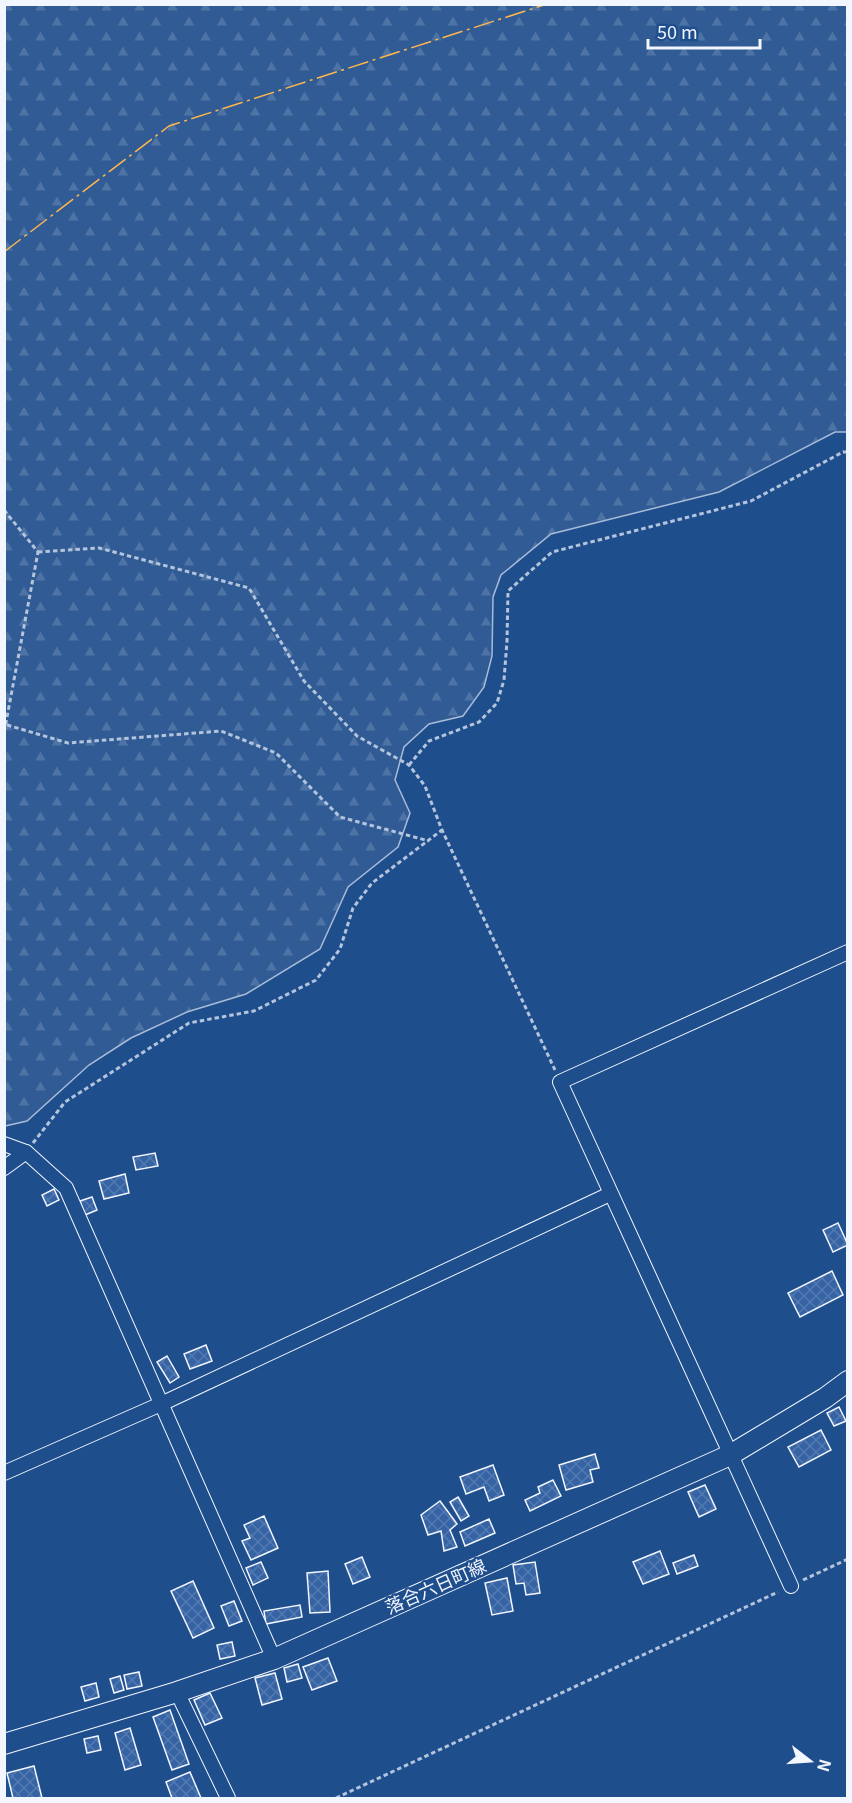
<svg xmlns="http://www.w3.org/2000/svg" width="852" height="1803" viewBox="0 0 852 1803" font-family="Georgia,'Noto Sans JP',serif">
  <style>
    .forest { fill: url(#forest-firs); stroke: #a8bbd7; stroke-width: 1.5 }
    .building { fill: url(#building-cross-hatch); stroke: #f2f6ff; stroke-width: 1.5 }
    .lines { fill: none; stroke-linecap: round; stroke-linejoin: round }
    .street-casing { stroke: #f2f6ff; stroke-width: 16 }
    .secondary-casing { stroke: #f2f6ff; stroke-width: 22 }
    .path { stroke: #b3c4dc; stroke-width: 3; stroke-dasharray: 4.5 3; stroke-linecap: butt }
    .street { stroke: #1f4e8c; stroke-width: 14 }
    .secondary { stroke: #1f4e8c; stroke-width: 20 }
    .power { stroke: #ffb74d; stroke-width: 1.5; stroke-dasharray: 21 4.5 3 4.5; stroke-linecap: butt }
    .labels { text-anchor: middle; stroke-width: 4.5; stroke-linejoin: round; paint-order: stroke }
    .street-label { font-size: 18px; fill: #f2f6ff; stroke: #1f4e8c }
  </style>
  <defs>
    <pattern id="forest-firs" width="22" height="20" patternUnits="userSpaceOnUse" patternTransform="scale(1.5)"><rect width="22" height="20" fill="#305b95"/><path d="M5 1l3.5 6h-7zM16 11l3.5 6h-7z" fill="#4e73a5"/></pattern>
    <pattern id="building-cross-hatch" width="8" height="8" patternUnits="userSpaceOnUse" patternTransform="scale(1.5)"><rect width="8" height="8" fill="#3563a3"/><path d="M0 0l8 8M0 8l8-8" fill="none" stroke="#537ab1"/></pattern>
  </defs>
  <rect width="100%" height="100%" fill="#1f4e8c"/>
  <!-- forest -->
  <path class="forest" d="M5,4L847,5L848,432H835L719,492L551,534L501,575L493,597L492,656L484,687L463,716L429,724L404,747L395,780L410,813L398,847L348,887L320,949L246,994L187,1012L131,1038L89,1065L27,1121L5,1126Z"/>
  <!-- building -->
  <g class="building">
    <path d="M155,1153L158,1166L136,1170L133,1157Z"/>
    <path d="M125,1174L129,1193L104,1199L99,1181Z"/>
    <path d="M54,1189L59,1200L47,1206L42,1195Z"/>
    <path d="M92,1197L97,1210L85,1215L80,1201Z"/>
    <path d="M838,1223L848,1245L833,1252L823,1230Z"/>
    <path d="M832,1271L843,1295L800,1317L788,1293Z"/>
    <path d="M206,1345L212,1361L190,1369L184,1354Z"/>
    <path d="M167,1356L179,1377L170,1383L157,1362Z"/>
    <path d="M839,1407L846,1421L834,1426L827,1413Z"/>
    <path d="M821,1430L831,1450L799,1467L788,1447Z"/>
    <path d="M595,1454L599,1468L590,1470L593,1482L566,1490L559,1465Z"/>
    <path d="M493,1465L504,1495L489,1501L484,1487L466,1494L460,1477Z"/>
    <path d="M553,1480L561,1496L530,1511L525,1500L540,1493L538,1487Z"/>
    <path d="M705,1485L716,1509L699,1517L688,1492Z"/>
    <path d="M458,1497L469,1516L461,1521L450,1502Z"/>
    <path d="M440,1501L457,1524L450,1530L457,1547L444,1551L441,1531L428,1535L421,1515Z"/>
    <path d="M264,1516L278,1548L251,1560L242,1541L250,1538L244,1525Z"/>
    <path d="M489,1519L495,1533L465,1546L460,1532Z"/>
    <path d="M660,1551L669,1574L643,1584L633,1562Z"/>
    <path d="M694,1555L698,1566L677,1574L673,1563Z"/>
    <path d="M362,1557L370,1577L353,1584L345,1564Z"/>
    <path d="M261,1562L268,1578L253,1585L246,1568Z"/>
    <path d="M535,1562L540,1593L526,1595L524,1583L516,1584L513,1565Z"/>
    <path d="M328,1571L330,1612L310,1613L307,1573Z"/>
    <path d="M507,1578L513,1611L492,1615L485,1583Z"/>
    <path d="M193,1581L214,1628L193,1638L171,1591Z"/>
    <path d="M234,1601L242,1621L229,1626L221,1606Z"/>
    <path d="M300,1605L302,1617L266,1624L264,1611Z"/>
    <path d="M232,1642L235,1656L220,1659L217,1645Z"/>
    <path d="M328,1658L337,1681L312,1690L303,1667Z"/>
    <path d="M298,1664L302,1678L287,1682L284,1668Z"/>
    <path d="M139,1672L142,1686L127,1689L124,1675Z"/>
    <path d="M275,1673L282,1699L262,1705L255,1678Z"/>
    <path d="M120,1676L124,1690L114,1693L110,1679Z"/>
    <path d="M96,1683L99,1697L85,1701L81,1687Z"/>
    <path d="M210,1693L222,1718L205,1725L194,1700Z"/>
    <path d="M170,1710L189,1764L172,1770L153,1717Z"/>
    <path d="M130,1728L141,1765L125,1770L115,1733Z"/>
    <path d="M98,1736L101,1750L87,1753L84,1739Z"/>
    <path d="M34,1766L42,1798H13L7,1773Z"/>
    <path d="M190,1772L201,1798H172L166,1782Z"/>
  </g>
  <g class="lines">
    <!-- street casing -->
    <g class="street-casing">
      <g id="street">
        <path d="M4,1144L26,1152L66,1188L274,1659"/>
        <path d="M4,1168L26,1152"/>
        <path d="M4,1473L161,1404L610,1194"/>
        <path d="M791,1586L560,1082L848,952"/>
        <path d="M177,1692L228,1798"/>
      </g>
    </g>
    <!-- secondary casing -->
    <g class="secondary-casing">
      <path id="secondary" d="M4,1744L177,1692L274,1659L730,1455L825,1398L848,1381"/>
    </g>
    <!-- path -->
    <g class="path">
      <path d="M4,510L38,552L4,733"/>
      <path d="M38,552L99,548L249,588L304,681L357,736L409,765L425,786L442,830L555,1070"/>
      <path d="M7,725L68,743L221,731L276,753L340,817L429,841"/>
      <path d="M409,765L429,741L479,722L497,703L504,680L507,641L508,591L552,552L751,501L843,452H848"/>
      <path d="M33,1143L65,1102L189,1023L254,1011L316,980L340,949L353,908L372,883L442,830"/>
      <path d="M803,1580L848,1559"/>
      <path d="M336,1798L778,1592"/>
    </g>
    <!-- street -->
    <use href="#street" class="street"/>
    <!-- secondary -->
    <use href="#secondary" class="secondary"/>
    <!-- power -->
    <path class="power" d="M4,252L169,126L547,4"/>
  </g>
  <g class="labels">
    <!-- street labels -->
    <g class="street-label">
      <text transform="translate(436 1587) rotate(-24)" y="6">落合六日町線</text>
    </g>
  </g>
  <!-- border -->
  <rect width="852" height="1803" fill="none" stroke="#f2f6ff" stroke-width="12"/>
  <!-- north arrow -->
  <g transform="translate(810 1761) rotate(107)" stroke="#1f4e8c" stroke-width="4.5" paint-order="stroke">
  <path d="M0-4.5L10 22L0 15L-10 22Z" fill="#f2f6ff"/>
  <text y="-9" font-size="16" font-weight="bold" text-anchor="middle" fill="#f2f6ff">N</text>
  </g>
  <!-- scale -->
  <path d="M648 39v9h112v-9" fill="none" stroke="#f2f6ff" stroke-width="3"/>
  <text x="657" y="39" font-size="18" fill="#f2f6ff" stroke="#1f4e8c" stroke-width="4.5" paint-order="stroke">50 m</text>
</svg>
